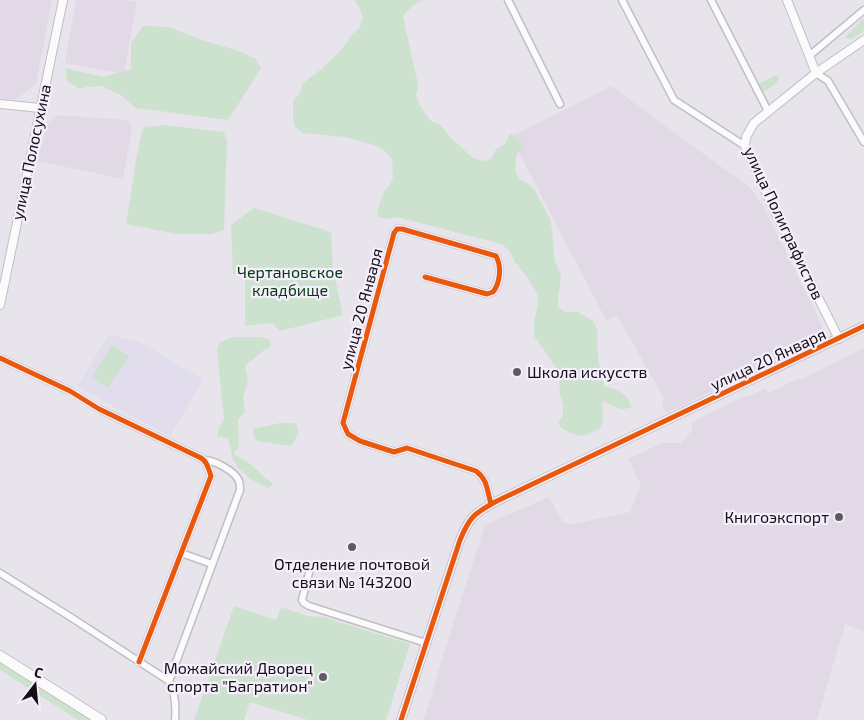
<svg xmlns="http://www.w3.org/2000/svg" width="864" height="720" viewBox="0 0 864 720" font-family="'Exo 2',sans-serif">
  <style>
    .built { fill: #e2d9e7 }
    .education { fill: #e1dded }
    .green { fill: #cce2cf }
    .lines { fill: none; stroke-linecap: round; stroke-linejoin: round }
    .minor-casing { stroke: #c2bec4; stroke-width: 9 }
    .tertiary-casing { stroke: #c2bec4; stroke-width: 10 }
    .primary-casing { stroke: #c2bec4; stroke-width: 12 }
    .minor { stroke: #fcfbfc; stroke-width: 6 }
    .tertiary { stroke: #fcfbfc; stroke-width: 8 }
    .primary { stroke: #fcfbfc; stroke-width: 10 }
    .cycleway-casing { stroke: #f6eefc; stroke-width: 8 }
    .cycleway { stroke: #e8590c; stroke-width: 5 }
    .poi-dot { fill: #5e5b61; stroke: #f6eefc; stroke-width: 2 }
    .labels { text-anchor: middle; stroke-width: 4.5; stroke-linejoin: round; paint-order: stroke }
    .street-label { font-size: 16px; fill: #141116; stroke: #f6eefc }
    .park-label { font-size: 16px; fill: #003a0d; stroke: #f6eefc }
    .poi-label { font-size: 16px; fill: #141116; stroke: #f6eefc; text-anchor: end }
  </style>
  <rect width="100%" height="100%" fill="#e8e4eb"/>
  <!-- built -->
  <g class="built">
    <path d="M0,0H52L36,84L15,100L0,98Z"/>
    <path d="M76,0H127L137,2L124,74L65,63Z"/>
    <path d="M611,86L749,187L764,207L826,334L824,339L666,413L662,405L664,398L617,316L606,320L511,137Z"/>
    <path d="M58,115L128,120L132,129L123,179L37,161L48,123Z"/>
    <path d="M864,348V632L845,624L817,720H424L441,662L485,525L549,497L563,522L574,524L630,512L641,485L628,459L662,443H681L693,429L691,423L743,397L752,395L765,389L768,393L799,378L801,380Z"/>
  </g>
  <!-- education -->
  <path class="education" d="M109,335L140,342L203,380L170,436L103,401L77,386Z"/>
  <!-- green -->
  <g class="green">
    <path d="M354,0H423C415,3 409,9 403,16L412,58L416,74L418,87L416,96L420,106L431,121L440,125L452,139L473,158L483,161L491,159L496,149L505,144L510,133L519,139L523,146L516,156L515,170L519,179L527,183L534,189L550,219L552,229L555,261L561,275L560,287L558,296V307L565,312H578L593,321L597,329L598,359L604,386C616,390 628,392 631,407C622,412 613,406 604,401L602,403L603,423L599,429L586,435L578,436L568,432L560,427L558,422L563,416V404L560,396L559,374L549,357L534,336V323L538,303L537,294L529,280L515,262L509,250L501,244L397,217L386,219L378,217L377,212L382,197L385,190L390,185L393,177L392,159L385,151L374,145L344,137L303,133L295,127L293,117V101L299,94L303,83L320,70L335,56L345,45L352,34L359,29L363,18L359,7Z"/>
    <path d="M864,18V31L851,39L845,38L846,36Z"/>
    <path d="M143,26L169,27L205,41L239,51L256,59L261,69L228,120L136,108L119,94L101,86L87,87L79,89L67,81L65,68L103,77L131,69V43Z"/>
    <path d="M775,75L778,77L779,79L777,83L765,91L760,90L759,86V84Z"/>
    <path d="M165,125L224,132L227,141L224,230L212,234H177L126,224L136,160L142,131L145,127Z"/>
    <path d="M254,208L331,232L333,269L343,315L280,331L272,323L245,326V274H233L231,225Z"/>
    <path d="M233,337H260L270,340L271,345L269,348L264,350L245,366L248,381L243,397L245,412L238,419L239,445L234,454L249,463L273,484L268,488L251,479L239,469L232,458L231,450L228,438L217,437L218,430L224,419L217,351L219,344L223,341Z"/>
    <path d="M112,345L129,356L108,388L92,377Z"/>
    <path d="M280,423H294L297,426L298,434L291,446L258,441L254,438L253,429Z"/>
    <path d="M234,606L276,620L281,607L308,616L323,617L410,644L386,720H308L250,702L244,720H194Z"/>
    <path d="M0,662L90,720H78L0,670Z"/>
  </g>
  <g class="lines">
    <!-- minor casing -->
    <g class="minor-casing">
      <g id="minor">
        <path d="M508,0L560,104"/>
        <path d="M622,0L674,100L745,146"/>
        <path d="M711,0L768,111"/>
        <path d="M809,56L864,10"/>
        <path d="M816,73L828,81L864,142"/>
        <path d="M425,277L487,294L493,292C500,283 502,267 496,256L402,229H397L394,233L343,423L348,434L360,441L394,452L407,448L476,471C488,480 487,491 491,504"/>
        <path d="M0,358L70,391L99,409L201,458C207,461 209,470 211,476L139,662"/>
        <path d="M181,553L212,564"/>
        <path d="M0,573L72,618L169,681C175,692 176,708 175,720"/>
        <path d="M309,573L302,600L304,603L309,606L426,643"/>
        <path d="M169,681L240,490C240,486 240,485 239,481C235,471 214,460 204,460"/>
      </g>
    </g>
    <!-- tertiary casing -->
    <g class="tertiary-casing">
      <g id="tertiary">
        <path d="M787,0L816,73"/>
        <path d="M0,104L40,108"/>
        <path d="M0,305L63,0"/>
        <path d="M839,339L776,214L745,146L746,137L754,123L816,73L864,40"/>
        <path d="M401,720L460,540C470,516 474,514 495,502L864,326"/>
      </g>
    </g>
    <!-- primary casing -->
    <g class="primary-casing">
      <path id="primary" d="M0,656L101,720"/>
    </g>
    <!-- minor -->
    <use href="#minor" class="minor"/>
    <!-- tertiary -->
    <use href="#tertiary" class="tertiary"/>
    <!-- primary -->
    <use href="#primary" class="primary"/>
    <!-- cycleway casing -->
    <g class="cycleway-casing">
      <g id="cycleway">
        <path d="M425,277L487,294L493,292C500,283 502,267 496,256L402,229H397L394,233L343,423L348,434L360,441L394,452L407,448L476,471C488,480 487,491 491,504"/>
        <path d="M0,358L70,391L99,409L201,458C207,461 209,470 211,476L139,662"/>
        <path d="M401,720L460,540C470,516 474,514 495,502L864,326"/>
      </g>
    </g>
    <!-- cycleway -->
    <use href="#cycleway" class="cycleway"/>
  </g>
  <!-- markers -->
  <g class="poi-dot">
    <circle cx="517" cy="372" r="5"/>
    <circle cx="839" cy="517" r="5"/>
    <circle cx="352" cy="547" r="5"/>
    <circle cx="323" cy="677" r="5"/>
  </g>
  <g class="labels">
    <!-- street labels -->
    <g class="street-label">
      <text transform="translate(31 152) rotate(-78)" y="6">улица Полосухина</text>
      <text transform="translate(784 223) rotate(65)" y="6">улица Полиграфистов</text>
      <text transform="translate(361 309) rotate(-75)" y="6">улица 20 Января</text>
      <text transform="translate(768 359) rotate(-25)" y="6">улица 20 Января</text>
    </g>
    <!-- park labels -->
    <g class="park-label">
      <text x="290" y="278">Чертановское<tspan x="290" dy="18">кладбище</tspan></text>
    </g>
    <!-- poi labels -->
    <g class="poi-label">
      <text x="527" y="378" text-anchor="start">Школа искусств</text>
      <text x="829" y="523">Книгоэкспорт</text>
      <text x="352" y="570" text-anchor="middle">Отделение почтовой<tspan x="352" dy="18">связи № 143200</tspan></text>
      <text x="313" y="674">Можайский Дворец<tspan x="313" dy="18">спорта "Багратион"</tspan></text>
    </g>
  </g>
  <!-- north arrow -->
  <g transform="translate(35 685) rotate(16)" stroke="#f6eefc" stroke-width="4" paint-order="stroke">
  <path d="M0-4L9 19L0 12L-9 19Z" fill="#141116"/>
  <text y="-8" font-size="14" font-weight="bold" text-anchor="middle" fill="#141116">С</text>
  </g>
</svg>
